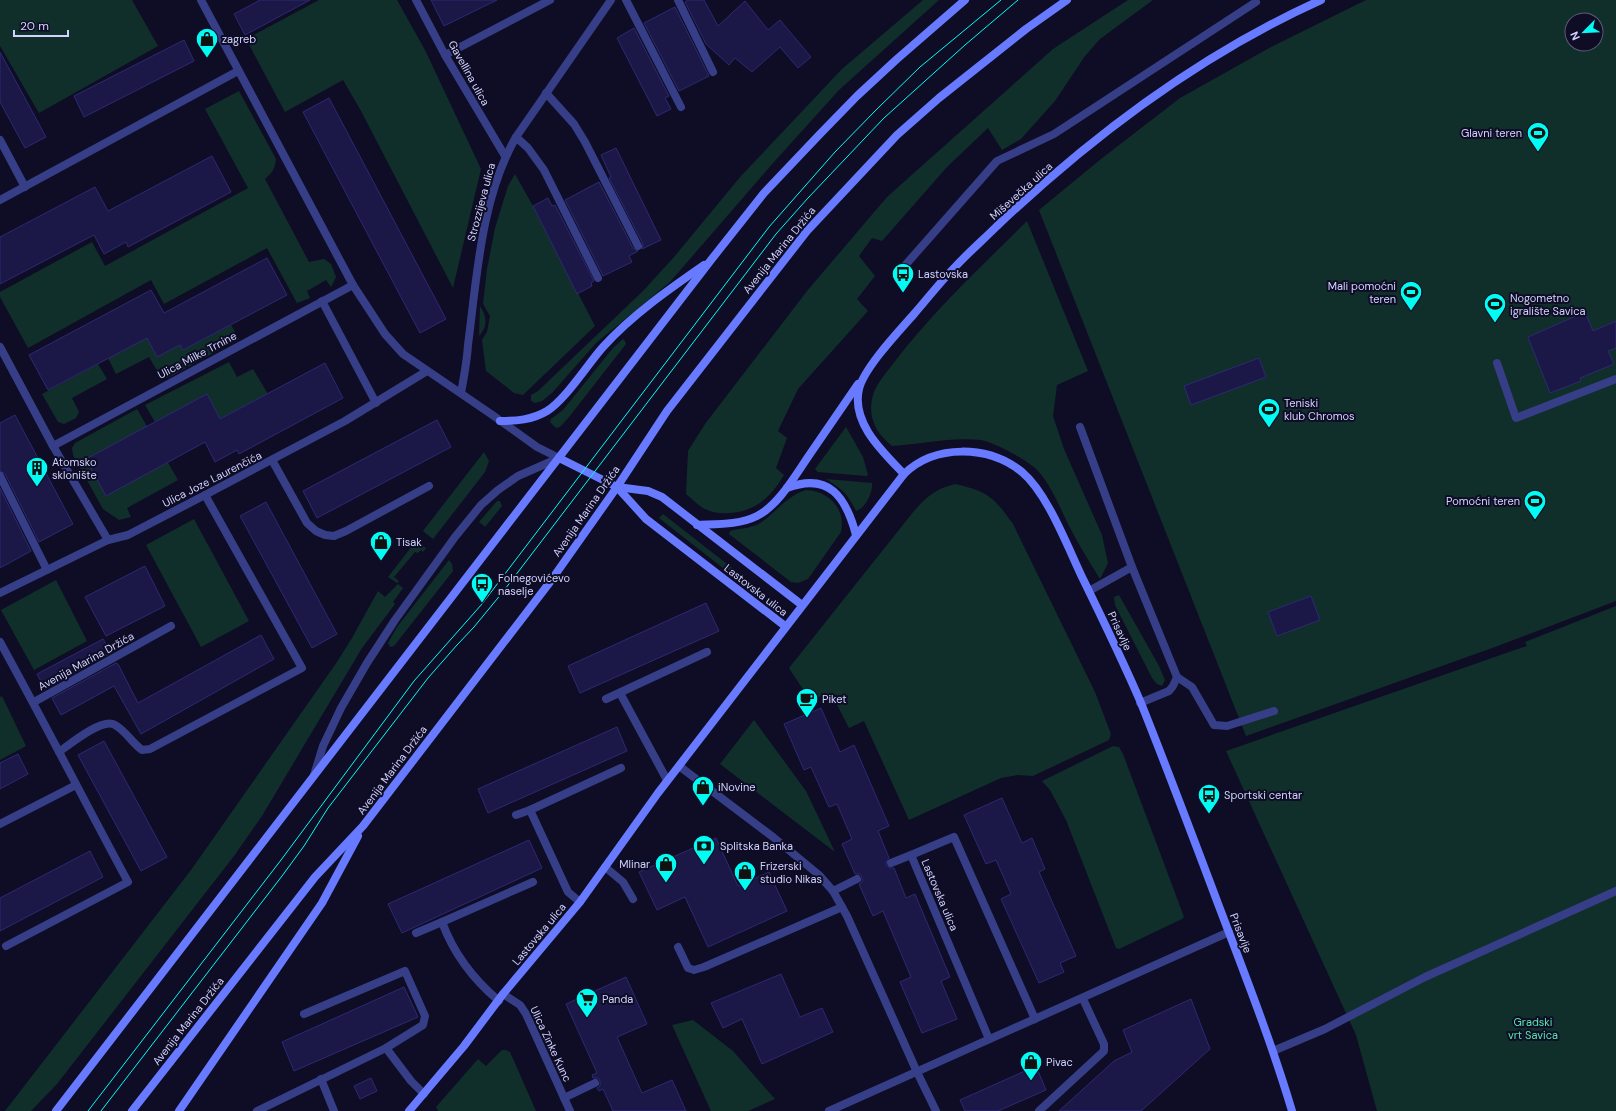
<svg xmlns="http://www.w3.org/2000/svg" width="1616" height="1111" viewBox="0 0 1616 1111" font-family="'DM Sans',sans-serif">
  <style>
    .green { fill: #102f2a; fill-rule: evenodd }
    .building { fill: #1b1847; stroke: #2d2974 }
    .lines { fill: none; stroke-linecap: round; stroke-linejoin: round }
    .lane { stroke: #363e87; stroke-width: 8 }
    .street { stroke: #363e87; stroke-width: 8 }
    .secondary { stroke: #687aff; stroke-width: 8 }
    .tram { stroke: #00fcf2; stroke-width: 1 }
    .labels { text-anchor: middle; stroke-width: 4; stroke-linejoin: round; paint-order: stroke }
    .poi-label { font-size: 11px; fill: #d1d2ff; stroke: #0e0d25; text-anchor: start }
    .street-label { font-size: 11px; fill: #d1d2ff; stroke: #0e0d25 }
    .park-label { font-size: 11px; fill: #57e6ae; stroke: #0e0d25 }
  </style>
  <rect width="100%" height="100%" fill="#0e0d25"/>
  <!-- green -->
  <g class="green">
    <path d="M0,0H132L158,46L39,113L0,46Z"/>
    <path d="M319,0H397L425,50L481,169L453,288L361,111L343,80L285,112L246,39Z"/>
    <path d="M923,0H939L839,90L774,162L670,282L596,343L552,393L542,401L535,403L531,401V395L538,391L644,290L674,257L741,176L842,69Z"/>
    <path d="M1128,0H1153L1100,39L1085,56L1055,101L1021,139L1002,150L988,128L947,167L882,241L872,238L859,256L875,276L857,299L868,311L798,389L778,431L787,438L776,468L784,475C772,496 755,512 729,513C722,514 713,513 705,509C699,506 692,499 686,494L688,451L705,424L807,291L887,197L1053,49Z"/>
    <path d="M1366,0H1616V601L1495,647L1246,736L1039,210L1101,159L1180,98L1271,47ZM1572,20H1596V44H1572Z"/>
    <path d="M239,91L276,159C275,169 272,173 265,179L309,262L324,259L331,264L336,277L331,287L326,280L307,291L310,298L297,303L267,248L164,304L151,280L28,348L0,297V292L92,242L105,266L248,188L205,109Z"/>
    <path d="M515,174L533,206L595,326L523,395L514,393L486,371L482,340L487,332L490,316L483,304L487,269L495,228L508,186Z"/>
    <path d="M1027,221L1088,371L1057,385L1053,416L1064,449L1102,535L1108,563L1100,579C1089,561 1078,544 1069,526C1060,508 1052,487 1039,472C1031,462 994,442 981,440C952,437 921,444 892,446C877,434 868,419 872,399C875,384 887,372 896,360C935,309 982,266 1027,221Z"/>
    <path d="M480,306C487,317 488,326 479,336Z"/>
    <path d="M231,325L239,339L168,378L161,377L149,357L116,374L108,358L169,326L183,350ZM163,339L169,351L157,357L151,345Z"/>
    <path d="M623,339L625,341L626,344L569,417L560,427L556,428L550,422L551,419L563,410L613,348Z"/>
    <path d="M229,362L237,377L253,369L268,394L220,419L207,394L155,422L145,405Z"/>
    <path d="M98,364L107,379L72,398L79,412L76,418L64,424L58,422L42,394Z"/>
    <path d="M137,409L178,480L127,508L131,517L119,520L103,509L73,455L72,448L75,443Z"/>
    <path d="M846,427L863,457L868,475L866,476L818,472L815,469Z"/>
    <path d="M484,452L489,461L485,472L433,539L423,531Z"/>
    <path d="M826,479L872,483C873,492 866,508 856,511C848,494 842,489 826,479Z"/>
    <path d="M955,484C987,491 994,497 1013,524L1095,692L1111,734L1109,740L1033,776L1018,775L1001,778L909,820L864,721L849,728L831,693L810,700L789,668L914,511C927,496 936,489 955,484Z"/>
    <path d="M806,490C829,491 846,509 841,532L808,579L798,583L791,582L729,534L730,531C740,528 750,529 760,523C777,512 786,496 806,490Z"/>
    <path d="M497,501H500L502,506L485,527L479,522Z"/>
    <path d="M663,514L759,589V592L755,593L659,518Z"/>
    <path d="M194,519L249,621L201,647L146,545Z"/>
    <path d="M416,541L426,548L423,552L421,550L418,553L415,552L394,577L399,581L397,583L388,577Z"/>
    <path d="M449,560L452,564L453,571L394,646L390,647L388,643L397,627Z"/>
    <path d="M56,580L87,641L34,670L1,610Z"/>
    <path d="M398,584L403,588L393,602L395,604L362,648L262,816L234,856L57,1084L31,1111H5L191,870L337,662L352,638L378,591L385,597Z"/>
    <path d="M1119,595L1159,666L1165,680L1162,686L1157,684L1152,678L1115,605L1114,597Z"/>
    <path d="M1616,606V1111H1377L1356,1035L1226,751L1512,651L1527,646L1525,642Z"/>
    <path d="M2,696L26,746L0,760V697Z"/>
    <path d="M754,720L806,791L835,852L720,764Z"/>
    <path d="M1113,746L1119,747L1123,754L1184,917L1182,919L1119,949L1116,948L1066,820L1050,790L1042,781Z"/>
    <path d="M693,1020L733,1051L775,1099L748,1111H711L672,1025Z"/>
    <path d="M502,1050H506L510,1052L536,1111H438L436,1107L478,1059L486,1066Z"/>
  </g>
  <!-- building -->
  <g class="building">
    <path d="M260,0H310L245,35L234,14Z"/>
    <path d="M431,0H497L444,26Z"/>
    <path d="M688,0H704L718,26L745,1L768,30L780,20L811,57L798,68L780,47L752,72L735,58L729,65L706,44L685,2Z"/>
    <path d="M675,7L709,76L679,91L644,23Z"/>
    <path d="M634,28L669,96L665,98L671,109L657,116L617,38Z"/>
    <path d="M184,40L194,61L84,117L74,96Z"/>
    <path d="M0,52L46,137L25,148L0,102Z"/>
    <path d="M329,98L446,319L420,333L303,112Z"/>
    <path d="M616,148L661,240L642,249L643,244L609,178L611,177L601,155Z"/>
    <path d="M212,156L231,192L128,247L126,242L104,254L94,235L0,284V237L95,187L108,211Z"/>
    <path d="M599,182L633,248L638,251L629,256L632,262L603,276L565,200Z"/>
    <path d="M548,198L552,206L555,205L594,281L591,283L592,286L577,294L533,206Z"/>
    <path d="M267,258L287,295L183,350L180,345L157,357L147,338L48,390L29,355L151,290L164,313Z"/>
    <path d="M1585,312L1593,331L1616,321V348L1608,351L1614,364L1580,378L1581,381L1550,393L1528,337Z"/>
    <path d="M1259,358L1266,377L1191,405L1184,386Z"/>
    <path d="M325,363L343,398L239,454L237,450L215,462L205,442L106,496L86,459L207,394L220,419Z"/>
    <path d="M15,415L73,524L39,542L5,474L0,471V423Z"/>
    <path d="M437,420L451,447L317,518L303,491Z"/>
    <path d="M0,488L31,551L0,568Z"/>
    <path d="M266,502L337,634L312,648L240,516Z"/>
    <path d="M145,566L165,606L106,636L85,597Z"/>
    <path d="M1311,596L1320,620L1277,636L1268,612Z"/>
    <path d="M706,603L719,631L580,693L568,666Z"/>
    <path d="M261,635L274,659L141,734L114,686L61,715L52,698L116,663L118,664L138,703Z"/>
    <path d="M103,639L111,653L45,689L37,674Z"/>
    <path d="M821,708L840,752L854,745L889,826L878,831L889,858L886,862V865L890,868H894L906,898L915,894L950,977L941,981L957,1019L922,1033L900,982L911,977L883,911L873,916L859,884L862,882V877L860,874H855L842,844L852,839L837,804L829,807L811,767L804,770L784,724Z"/>
    <path d="M617,727L627,751L488,813L478,789Z"/>
    <path d="M104,741L167,857L141,871L78,755Z"/>
    <path d="M18,754L28,774L0,789V763Z"/>
    <path d="M1002,798L1022,843L1032,838L1045,869L1039,872L1076,956L1060,963L1064,972L1039,983L1001,899L1011,894L996,860L986,864L964,815Z"/>
    <path d="M716,838L738,886L769,872L787,911L708,947L685,897L657,910L639,872Z"/>
    <path d="M529,840L542,868L402,933L388,904Z"/>
    <path d="M90,851L103,877L0,931V898Z"/>
    <path d="M781,974L800,1017L822,1008L833,1032L762,1064L742,1019L723,1028L711,1003Z"/>
    <path d="M626,977L647,1024L617,1037L642,1093L672,1080L686,1111H613L603,1089L599,1091L597,1088L600,1086V1081L598,1078H593L592,1075L597,1073L566,1004Z"/>
    <path d="M404,987L418,1017L294,1071L282,1042Z"/>
    <path d="M1191,999L1210,1049L1141,1111H1059L1114,1061L1132,1052L1123,1030Z"/>
    <path d="M1036,1066L1046,1090L998,1111H965L960,1100Z"/>
    <path d="M371,1078L377,1091L360,1099L354,1086Z"/>
  </g>
  <g class="lines">
    <!-- lane -->
    <g class="lane">
      <path d="M626,0L681,107"/>
      <path d="M678,0L713,72"/>
      <path d="M546,93L574,124L585,142L638,246"/>
      <path d="M516,137L528,148L544,170L598,278"/>
      <path d="M901,270L997,161L1054,134L1256,2"/>
      <path d="M322,301L376,403"/>
      <path d="M1497,363L1516,418L1616,379"/>
      <path d="M1080,427L1132,567L1177,677L1173,686L1169,691L1140,703"/>
      <path d="M0,476L47,570"/>
      <path d="M1089,591L1132,567"/>
      <path d="M1177,677L1192,687L1214,725L1227,726L1274,711"/>
      <path d="M620,693L667,780"/>
      <path d="M606,699L707,652"/>
      <path d="M34,702L171,626"/>
      <path d="M314,775L323,746L341,708L367,663L395,620L455,537L481,505L498,490L518,476L559,458"/>
      <path d="M516,815L530,810"/>
      <path d="M891,863L911,855"/>
      <path d="M605,867L623,882L633,899"/>
      <path d="M833,891L857,879"/>
      <path d="M580,902L568,892L530,810L621,768"/>
      <path d="M416,933L442,922"/>
      <path d="M678,947L688,968L694,970L704,967L842,907"/>
      <path d="M499,1001C474,980 453,952 442,922L533,882"/>
      <path d="M386,1048L411,1081L424,1094"/>
      <path d="M1273,1051L1325,1029L1425,977L1616,891"/>
      <path d="M917,1072L936,1111"/>
      <path d="M321,1079L334,1111"/>
      <path d="M564,1098L595,1083"/>
      <path d="M257,1111L386,1048L423,1025L425,1016L405,971L304,1014"/>
      <path d="M1039,1111L1104,1051V1044L1083,999"/>
    </g>
    <!-- street -->
    <g class="street">
      <path d="M201,0L353,285L385,334L403,354L491,414L537,447L559,458"/>
      <path d="M416,0L445,55L505,156"/>
      <path d="M445,55L550,0"/>
      <path d="M0,140L25,187"/>
      <path d="M0,200L238,71"/>
      <path d="M0,347L53,446L108,540"/>
      <path d="M461,393C464,377 467,361 468,345C477,276 481,198 516,137L611,0"/>
      <path d="M53,446L353,285"/>
      <path d="M272,460L307,523L316,531L325,535L334,536L346,531L429,486"/>
      <path d="M0,593L108,540L128,535L205,495L345,421L427,371"/>
      <path d="M0,642C44,722 85,802 128,882L6,946"/>
      <path d="M59,752C70,744 103,717 115,725C126,731 132,743 142,750L150,749L302,668L205,495"/>
      <path d="M679,766L773,837L819,875L833,891L847,916L917,1072"/>
      <path d="M0,824L76,785"/>
      <path d="M503,994L520,1005L526,1014L570,1111"/>
      <path d="M989,1039L911,855L954,837L1035,1019"/>
      <path d="M829,1111L1229,932"/>
    </g>
    <!-- secondary -->
    <g class="secondary">
      <path d="M500,421C516,421 532,420 547,411C566,399 587,365 603,347C632,315 668,290 704,265"/>
      <path d="M559,458L617,487L648,491L662,497L802,605"/>
      <path d="M904,474C883,452 851,423 859,389C864,368 899,331 914,314C928,298 941,281 956,266C969,252 984,239 997,226C1093,135 1201,54 1321,0"/>
      <path d="M617,487L646,519L785,626"/>
      <path d="M787,488C829,472 846,497 856,535"/>
      <path d="M697,525C717,524 739,525 757,516C779,505 796,474 810,454C826,431 842,407 858,384"/>
      <path d="M56,1111L711,260L764,193L820,134L857,96L897,59L965,0"/>
      <path d="M132,1111L315,877L363,826L550,582L617,487L667,411L807,231L897,135L939,98L1026,29L1067,0"/>
      <path d="M179,1111L322,903L358,836"/>
      <path d="M409,1111L464,1046L503,994L580,902L658,793L904,474C935,444 988,445 1022,472C1048,494 1068,548 1083,579C1103,620 1123,661 1141,703C1165,763 1188,824 1211,885C1239,960 1269,1034 1292,1111"/>
    </g>
    <!-- tram -->
    <g class="tram">
      <path d="M88,1111L281,860L414,681L482,604L769,227L835,152L876,110L920,67L1001,0"/>
      <path d="M101,1111L282,876L304,846L328,808L428,678L457,645L474,627L502,593L776,234L808,198L884,118L965,45L1018,0"/>
    </g>
  </g>
  <!-- icons -->
  <defs>
    <g id="shop-pin" transform="scale(1.15)"><path d="M0 17L-7.5 6A9.5 9.5 0 1 1 7.5 6Z" fill="#00fcf2" stroke="#0e0d25"/><path d="M-5-2.5h2.3a2.7 3.5 0 0 1 5.4 0H5L5.5 6h-11ZM-1.5-2.5h3a1.5 2.3 0 0 0-3 0Z" fill="#111"/></g>
    <g id="stadium-pin" transform="scale(1.15)"><path d="M0 17L-7.5 6A9.5 9.5 0 1 1 7.5 6Z" fill="#00fcf2" stroke="#0e0d25"/><path d="M0-5a6.5 5 0 1 0 0 10a6.5 5 0 1 0 0-10ZM-3.5-1.8h7v3.6h-7Z" fill="#111"/></g>
    <g id="bus-pin" transform="scale(1.15)"><path d="M0 17L-7.5 6A9.5 9.5 0 1 1 7.5 6Z" fill="#00fcf2" stroke="#0e0d25"/><path d="M-5-6H5V4H4V6H2V4H-2V6H-4V4H-5ZM-3.5-4V0h7V-4ZM-3.5 1.2v1.5H-2V1.2ZM2 1.2v1.5H3.5V1.2Z" fill="#111"/></g>
    <g id="building-pin" transform="scale(1.15)"><path d="M0 17L-7.5 6A9.5 9.5 0 1 1 7.5 6Z" fill="#00fcf2" stroke="#0e0d25"/><path d="M-4-6H4V6H1V3H-1V6H-4ZM-2.5-4.3h1.7v1.8h-1.7ZM.8-4.3h1.7v1.8H.8ZM-2.5-1h1.7V.8h-1.7ZM.8-1h1.7V.8H.8Z" fill="#111"/></g>
    <g id="cafe-pin" transform="scale(1.15)"><path d="M0 17L-7.5 6A9.5 9.5 0 1 1 7.5 6Z" fill="#00fcf2" stroke="#0e0d25"/><path d="M-5.5-4.5H6V0H3Q3 3.5 0 3.5H-2.5Q-5.5 3.5-5.5 0ZM3-3.2v2h1.7v-2ZM-6 4.5H4V6H-6Z" fill="#111"/></g>
    <g id="bank-pin" transform="scale(1.15)"><path d="M0 17L-7.5 6A9.5 9.5 0 1 1 7.5 6Z" fill="#00fcf2" stroke="#0e0d25"/><path d="M-6-4H6V4H-6ZM0-2.3a2.3 2.3 0 1 0 0 4.6a2.3 2.3 0 1 0 0-4.6Z" fill="#111"/></g>
    <g id="supermarket-pin" transform="scale(1.15)"><path d="M0 17L-7.5 6A9.5 9.5 0 1 1 7.5 6Z" fill="#00fcf2" stroke="#0e0d25"/><path d="M-6-5.5h2.5l.6 2H6L4.5 2H-2.5L-4.4-4H-6ZM-1.5 3.2a1.3 1.3 0 1 0 .1 0ZM3 3.2a1.3 1.3 0 1 0 .1 0Z" fill="#111"/></g>
  </defs>
  <g fill-rule="evenodd">
    <use href="#shop-pin" x="207" y="39"/>
    <use href="#stadium-pin" x="1538" y="133"/>
    <use href="#bus-pin" x="903" y="274"/>
    <use href="#stadium-pin" x="1411" y="292"/>
    <use href="#stadium-pin" x="1495" y="304"/>
    <use href="#stadium-pin" x="1269" y="409"/>
    <use href="#building-pin" x="37" y="468"/>
    <use href="#stadium-pin" x="1535" y="501"/>
    <use href="#shop-pin" x="381" y="542"/>
    <use href="#bus-pin" x="482" y="584"/>
    <use href="#cafe-pin" x="807" y="699"/>
    <use href="#shop-pin" x="703" y="787"/>
    <use href="#bus-pin" x="1209" y="795"/>
    <use href="#bank-pin" x="704" y="846"/>
    <use href="#shop-pin" x="666" y="864"/>
    <use href="#shop-pin" x="745" y="872"/>
    <use href="#supermarket-pin" x="587" y="999"/>
    <use href="#shop-pin" x="1031" y="1062"/>
  </g>
  <g class="labels">
    <!-- poi labels -->
    <g class="poi-label">
      <text x="222" y="43">zagreb</text>
      <text x="1522" y="137" text-anchor="end">Glavni teren</text>
      <text x="918" y="278">Lastovska</text>
      <text x="1396" y="290" text-anchor="end">Mali pomoćni<tspan x="1396" dy="13">teren</tspan></text>
      <text x="1510" y="302">Nogometno<tspan x="1510" dy="13">igralište Savica</tspan></text>
      <text x="1284" y="407">Teniski<tspan x="1284" dy="13">klub Chromos</tspan></text>
      <text x="52" y="466">Atomsko<tspan x="52" dy="13">sklonište</tspan></text>
      <text x="1520" y="505" text-anchor="end">Pomoćni teren</text>
      <text x="396" y="546">Tisak</text>
      <text x="498" y="582">Folnegovićevo<tspan x="498" dy="13">naselje</tspan></text>
      <text x="822" y="703">Piket</text>
      <text x="718" y="791">iNovine</text>
      <text x="1224" y="799">Sportski centar</text>
      <text x="720" y="850">Splitska Banka</text>
      <text x="650" y="868" text-anchor="end">Mlinar</text>
      <text x="760" y="870">Frizerski<tspan x="760" dy="13">studio Nikas</tspan></text>
      <text x="602" y="1003">Panda</text>
      <text x="1046" y="1066">Pivac</text>
    </g>
    <!-- street labels -->
    <g class="street-label">
      <text transform="translate(469 73) rotate(61)" y="4">Gavellina ulica</text>
      <text transform="translate(1021 191) rotate(-42)" y="4">Miševečka ulica</text>
      <text transform="translate(481 202) rotate(-75)" y="4">Strozzijeva ulica</text>
      <text transform="translate(779 250) rotate(-51)" y="4">Avenija Marina Držića</text>
      <text transform="translate(197 355) rotate(-28)" y="4">Ulica Milke Trnine</text>
      <text transform="translate(212 479) rotate(-27)" y="4">Ulica Joze Laurenčića</text>
      <text transform="translate(586 511) rotate(-55)" y="4">Avenija Marina Držića</text>
      <text transform="translate(756 590) rotate(38)" y="4">Lastovska ulica</text>
      <text transform="translate(1120 631) rotate(65)" y="4">Prisavlje</text>
      <text transform="translate(86 661) rotate(-29)" y="4">Avenija Marina Držića</text>
      <text transform="translate(392 770) rotate(-53)" y="4">Avenija Marina Držića</text>
      <text transform="translate(940 895) rotate(67)" y="4">Lastovska ulica</text>
      <text transform="translate(1241 933) rotate(69)" y="4">Prisavlje</text>
      <text transform="translate(539 934) rotate(-50)" y="4">Lastovska ulica</text>
      <text transform="translate(188 1021) rotate(-52)" y="4">Avenija Marina Držića</text>
      <text transform="translate(551 1044) rotate(65)" y="4">Ulica Zinke Kunc</text>
    </g>
    <!-- park labels -->
    <g class="park-label">
      <text x="1533" y="1026">Gradski<tspan x="1533" dy="13">vrt Savica</tspan></text>
    </g>
  </g>
  <!-- north arrow -->
  <g transform="translate(1584 32) rotate(246)"><circle r="19" fill="#0e0d25" stroke="#5c5c7c"/>
  <path d="M0-3L7 15L0 10L-7 15Z" fill="#00fcf2"/>
  <text y="-6" font-size="11" font-weight="bold" text-anchor="middle" fill="#d1d2ff">N</text>
  </g>
  <!-- scale -->
  <path d="M14 30v6h54v-6" fill="none" stroke="#d1d2ff" stroke-width="2"/>
  <text x="20" y="30" font-size="12" fill="#d1d2ff" stroke="#0e0d25" stroke-width="3" paint-order="stroke">20 m</text>
</svg>
